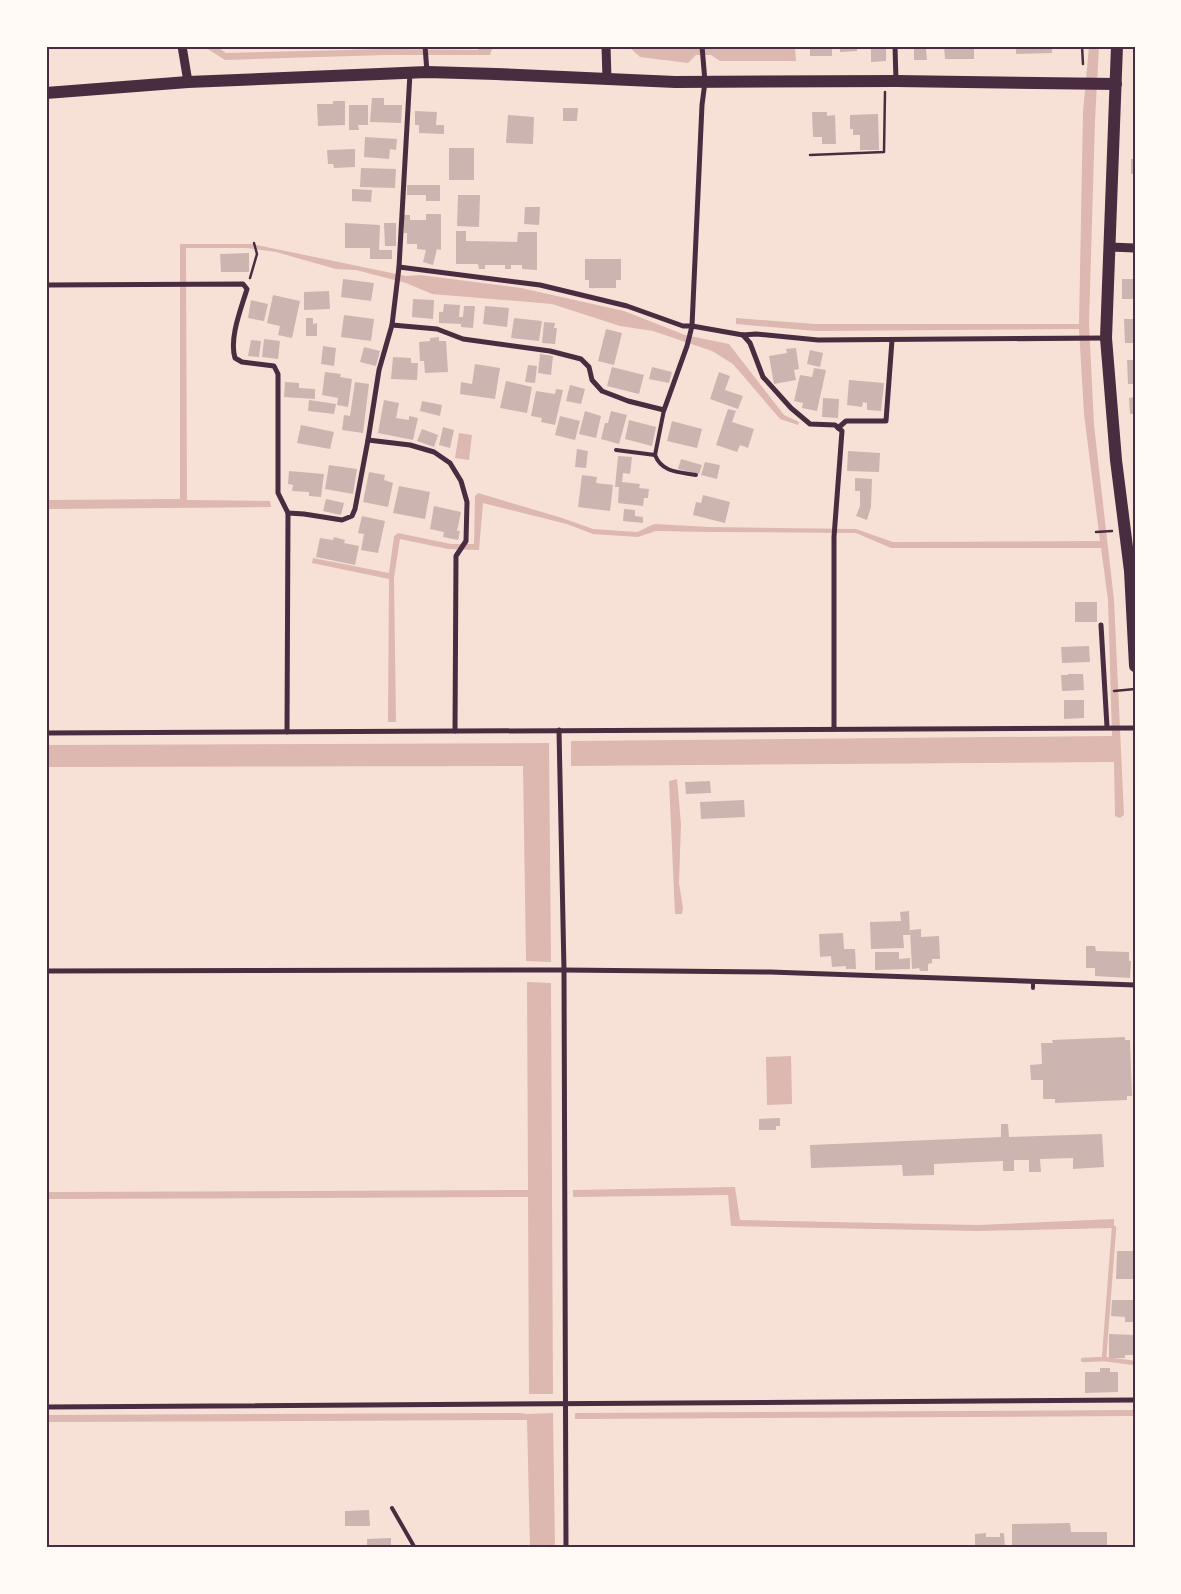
<svg xmlns="http://www.w3.org/2000/svg" width="1181" height="1594" viewBox="0 0 1181 1594" font-family="'Fira Sans',sans-serif">
  <style>
    .water { fill: #dcb8b0 }
    .lines { fill: none; stroke-linecap: round; stroke-linejoin: round }
    .stream { stroke: #dcb8b0; stroke-width: 4.5 }
    .building { fill: #ccb4b1 }
    .path { stroke: #4a2c40; stroke-width: 2.5 }
    .service { stroke: #4a2c40; stroke-width: 4 }
    .minor { stroke: #4a2c40; stroke-width: 5 }
    .tertiary { stroke: #4a2c40; stroke-width: 9 }
    .primary { stroke: #4a2c40; stroke-width: 12 }
    .neatline { fill: none; stroke: #4a2c40; stroke-width: 2 }
  </style>
  <rect width="100%" height="100%" fill="#f7e1d7"/>
  <!-- water -->
  <g class="water">
    <path d="M203,46H216L226,53L386,49L478,50L479,46H493L490,55H386L225,60Z"/>
    <path d="M628,46H637L639,49L795,47L796,61H720L711,55H696L688,63L640,57Z"/>
    <path d="M1089,46H1099L1095,121L1089,323L1094,425L1114,600L1124,815L1120,818L1115,816L1114,762L571,766V741L1112,736L1108,600L1101,548H891L856,533L711,532L656,531L638,537L593,534L567,524L483,503L479,550L448,549L400,539L394,578L396,722H388L389,579L312,563L313,558L389,573L394,536L398,533L451,544H474L475,496L478,493L562,518L593,529L637,532L654,524L710,527L856,529L893,542L1100,541L1084,414L1079,329L816,331L736,324V318L815,324H1079L1083,112Z"/>
    <path d="M180,244H252L406,276L420,275L521,288L624,311L685,335L729,344L784,415L799,422L798,425L780,419L733,364L712,351L653,331L620,326L552,304L432,294L406,283L356,270L336,269L276,252L246,248H186L187,500L270,501L271,507L46,509V500L180,499Z"/>
    <path d="M459,433L472,435L469,460L455,458Z"/>
    <path d="M549,743L551,962L526,961L523,766L46,767V745Z"/>
    <path d="M677,779L681,824L679,883L683,908L682,914H675L669,781Z"/>
    <path d="M527,982L551,983L553,1394H529L528,1197L46,1199V1192L528,1190Z"/>
    <path d="M791,1056L792,1104L767,1105L766,1057Z"/>
    <path d="M735,1187L740,1220L978,1225L1114,1219V1228L977,1231L731,1226L728,1195L573,1197V1190Z"/>
    <path d="M1135,1410V1416L575,1419V1413Z"/>
    <path d="M520,1413L527,1414L553,1413L555,1548H530L527,1420L46,1422V1415Z"/>
  </g>
  <g class="lines">
    <!-- stream -->
    <g class="stream">
      <path d="M1104,1359L1135,1363"/>
      <path d="M1083,1360L1104,1359L1114,1228"/>
    </g>
  </g>
  <!-- building -->
  <g class="building">
    <rect x="810" y="46" width="22" height="10"/>
    <path d="M840,46H857V51L840,52Z"/>
    <path d="M871,46H886V61L871,62Z"/>
    <path d="M914,46H936V49H926L927,60H914Z"/>
    <path d="M944,46H974V59H945Z"/>
    <rect x="981" y="46" width="25" height="3"/>
    <path d="M1016,46H1052V53L1016,54Z"/>
    <path d="M372,98H384V105H402L401,123L370,122Z"/>
    <path d="M333,101H345V125L318,126L317,104H333Z"/>
    <path d="M349,105H368V125H358L359,130H349Z"/>
    <path d="M563,108H578L577,121H563Z"/>
    <path d="M415,111L437,112L436,125H444V134L419,133V125H415Z"/>
    <path d="M812,112H827V116L835,115L836,144H822V137H813Z"/>
    <path d="M878,114L879,150H860V135H853V129H850V115Z"/>
    <path d="M508,115L534,117L533,144L506,143Z"/>
    <path d="M365,137L397,139L396,150L390,149L389,159L364,157Z"/>
    <rect x="449" y="148" width="25" height="32"/>
    <path d="M355,149V167L334,168L333,164H328L327,150Z"/>
    <rect x="1131" y="159" width="4" height="15"/>
    <path d="M361,168L396,169L395,188L360,187Z"/>
    <path d="M407,185H440V201H426V195H407Z"/>
    <path d="M352,189L372,190L371,202L352,201Z"/>
    <path d="M458,195H480L479,227L457,226Z"/>
    <path d="M525,207H540L539,225L524,224Z"/>
    <path d="M426,214H441V250L437,249L433,265L423,262L426,250L417,249V244H407V233H404V215H410V220H426Z"/>
    <path d="M345,223L380,225L379,250H392V259H370V248H345Z"/>
    <path d="M384,223H396V246H385Z"/>
    <path d="M456,231H466V241L517,242L518,232H537V270L522,269V265H511V269H505V265H485V269H479L478,264H456Z"/>
    <path d="M249,253V272H221L220,254Z"/>
    <path d="M585,259H621V280H616V288H589V280H585Z"/>
    <path d="M343,279L374,283L371,301L341,297Z"/>
    <rect x="1122" y="279" width="13" height="20"/>
    <path d="M329,291L330,309L304,310V292Z"/>
    <path d="M273,295L300,301L292,338L278,335L280,326L267,323Z"/>
    <path d="M413,299L434,300L433,319L412,317Z"/>
    <path d="M251,300L268,304L264,321L248,318Z"/>
    <path d="M444,304L460,305L459,317H463L464,306H475L473,328L461,327V324L439,323V312H443Z"/>
    <path d="M485,306L509,308L507,327L483,324Z"/>
    <path d="M344,315L374,319L371,341L341,337Z"/>
    <path d="M306,318H313V324L317,323V336H306Z"/>
    <path d="M514,318L542,321L539,341L511,338Z"/>
    <path d="M1124,319H1135V343H1125Z"/>
    <path d="M544,322L555,323L554,328H557L555,344L542,343Z"/>
    <path d="M606,329L622,333L614,365L598,361Z"/>
    <path d="M439,337V341H446L448,372L425,373L424,361H420L419,342L430,341V338Z"/>
    <path d="M264,339L280,341L278,359L262,357Z"/>
    <path d="M251,340L261,341L259,357L248,356Z"/>
    <path d="M323,346L336,348L334,366L321,364Z"/>
    <path d="M364,347L380,351L376,366L360,362Z"/>
    <path d="M796,348L799,369L794,370L796,380L774,384L769,356L787,353L786,349Z"/>
    <path d="M810,350L823,353L820,367L807,364Z"/>
    <path d="M540,354L553,356L551,375L538,373Z"/>
    <path d="M393,357L411,358V363H418L417,380L391,379Z"/>
    <path d="M1127,360H1135V384H1128Z"/>
    <path d="M475,364L500,368L495,399L460,394L461,382L472,384Z"/>
    <path d="M528,365L537,366L535,383L525,382Z"/>
    <path d="M612,367L644,375L639,394L607,386Z"/>
    <path d="M652,367L672,372L669,383L649,379Z"/>
    <path d="M814,368L826,370L817,411L802,408L803,403L794,401L800,375L812,377Z"/>
    <path d="M325,372L341,374L340,377L352,379L348,407L337,405L338,398L322,395Z"/>
    <path d="M719,372L730,376L725,390L743,396L738,409L710,399Z"/>
    <path d="M849,380L884,383L881,411L867,410V403L863,402L862,407L847,405Z"/>
    <path d="M506,381L532,387L527,413L500,408Z"/>
    <path d="M285,382L299,383V388L315,389V399L284,397Z"/>
    <path d="M355,382L369,384L363,433L342,430L344,415L350,416Z"/>
    <path d="M570,385L585,389L581,404L566,401Z"/>
    <path d="M556,389L563,390L555,425L541,422L542,418L531,416L536,391L555,394Z"/>
    <path d="M1135,397V414H1130L1129,398Z"/>
    <path d="M823,398L839,399L838,418L822,417Z"/>
    <path d="M309,400L336,404L334,414L308,411Z"/>
    <path d="M384,400L399,403L396,418L409,420V416L418,418L413,440L378,433Z"/>
    <path d="M422,401L442,405L440,416L420,411Z"/>
    <path d="M728,409L736,411L732,422L754,429L748,448L740,445L737,452L716,445Z"/>
    <path d="M585,411L601,416L596,438L579,434Z"/>
    <path d="M611,411L627,415L619,444L601,439L605,423H608Z"/>
    <path d="M560,416L580,421L575,440L555,435Z"/>
    <path d="M629,420L656,427L652,446L625,439Z"/>
    <path d="M672,421L702,429L697,448L667,441Z"/>
    <path d="M301,425L334,432L330,449L297,443Z"/>
    <path d="M443,427L454,430L450,448L439,445Z"/>
    <path d="M422,429L438,435L434,447L417,441Z"/>
    <path d="M577,449L588,451L586,468L575,467Z"/>
    <path d="M848,451L880,453L879,472L847,471Z"/>
    <path d="M618,456L632,457L630,474L623,473L622,482L640,484L639,488L649,489L648,498H644L643,506L618,503L619,487H615Z"/>
    <path d="M681,459L702,465L699,474L678,469Z"/>
    <path d="M705,462L720,465L717,479L701,475Z"/>
    <path d="M329,465L357,469L353,494L325,489Z"/>
    <path d="M289,471L324,474L321,497L309,496V492L292,491L293,485L288,484Z"/>
    <path d="M369,472L385,475L384,480L393,483L388,507L363,502Z"/>
    <path d="M582,475L597,477L596,483L613,485L610,511L578,507Z"/>
    <path d="M855,478L872,479L871,507L867,520L856,516L860,506V491H855Z"/>
    <path d="M399,486L430,492L425,519L393,513Z"/>
    <path d="M703,495L730,502L725,523L693,515L696,502L701,503Z"/>
    <path d="M326,499L344,503L341,515L323,511Z"/>
    <path d="M434,506L461,512L457,531H460L458,540L443,537L444,532L430,529Z"/>
    <path d="M624,509L635,510V516L643,517V523L623,521Z"/>
    <path d="M362,516L385,521L378,553L361,550L364,534L358,533Z"/>
    <path d="M334,537L345,540L344,543L359,546L355,565L316,557L320,538L333,540Z"/>
    <rect x="1075" y="602" width="22" height="20"/>
    <path d="M1089,646L1090,662L1062,663L1061,647Z"/>
    <path d="M1068,674H1083L1084,690L1062,691L1061,675H1068Z"/>
    <path d="M1064,700H1084V718L1064,719Z"/>
    <path d="M710,781L711,793L686,794L685,782Z"/>
    <path d="M744,800L745,817L701,819L700,802Z"/>
    <path d="M909,911L910,935H903L904,948L871,949L870,922L901,921L900,912Z"/>
    <path d="M921,929V937L939,936L940,959H932V963L928,964V971H920L919,968L912,969L910,930Z"/>
    <path d="M843,933L844,949H855L856,969H846V966L832,967L831,956L820,957L819,934Z"/>
    <path d="M1086,946H1095L1096,951L1129,952V961H1131L1130,978L1095,976V968H1086Z"/>
    <path d="M875,952H899V959L910,958V969L875,970Z"/>
    <path d="M1125,1037V1040H1130L1132,1096H1127V1100L1055,1103V1099H1043V1080H1031L1030,1065L1042,1064L1041,1043H1053L1052,1040Z"/>
    <path d="M780,1118V1126H776V1130H759V1119Z"/>
    <path d="M1001,1124H1008L1009,1137L1102,1134L1104,1167L1073,1169V1158L1040,1159L1041,1172H1029V1160H1014V1171H1003V1161L934,1164V1175L903,1176L902,1165L811,1168L810,1145L1001,1137Z"/>
    <path d="M1117,1251H1135V1279H1116Z"/>
    <path d="M1112,1300H1135V1322H1125V1317L1111,1316Z"/>
    <path d="M1109,1334L1135,1335V1355H1125V1358H1109Z"/>
    <path d="M1100,1368H1110V1372H1118V1392L1085,1393V1372H1100Z"/>
    <path d="M369,1510L370,1526H345V1511Z"/>
    <path d="M1070,1523L1071,1532H1107V1548H1012V1524Z"/>
    <path d="M986,1533V1537H1000V1533H1004L1005,1548H975V1534Z"/>
    <path d="M391,1538V1548H367V1539Z"/>
  </g>
  <g class="lines">
    <!-- path -->
    <g class="path">
      <path d="M1082,46L1083,64"/>
      <path d="M810,155L884,152L885,92"/>
      <path d="M250,278L257,254L254,243"/>
      <path d="M1096,532L1112,531"/>
      <path d="M1114,691L1135,689"/>
    </g>
    <!-- service -->
    <g class="service">
      <path d="M664,410L655,455C662,473 680,472 696,475"/>
      <path d="M616,450L655,455"/>
      <path d="M1033,988V982"/>
      <path d="M392,1508L415,1548"/>
    </g>
    <!-- minor -->
    <g class="minor">
      <path d="M425,46L427,72"/>
      <path d="M895,46L896,81"/>
      <path d="M410,73L399,267L392,325L437,329L463,339L550,351L581,359L589,367L592,380L602,391L628,401L664,410L687,346L692,326L702,105L705,82L702,46"/>
      <path d="M399,267L540,285L627,306L683,326H692L743,335L756,334L818,340L1106,338"/>
      <path d="M46,285L243,284L247,289C241,309 229,338 235,358L242,362L274,366L278,374V493L288,513L287,732"/>
      <path d="M743,335L750,343L763,377L791,408L810,424L835,425L842,431L834,537V729"/>
      <path d="M838,428L846,421H886L892,340"/>
      <path d="M368,440L410,445L434,452L450,463L461,481L467,502L466,541L456,556L455,731"/>
      <path d="M288,513L304,514L342,520L352,516L355,509L368,440L379,370L392,325"/>
      <path d="M1101,625L1107,727"/>
      <path d="M559,730L564,970L566,1548"/>
      <path d="M46,733L1135,728"/>
      <path d="M46,971L564,970L770,972L1135,985"/>
      <path d="M46,1407L1135,1400"/>
    </g>
    <!-- tertiary -->
    <g class="tertiary">
      <path d="M182,46L188,82"/>
      <path d="M606,46L607,79"/>
      <path d="M1110,247L1135,248"/>
    </g>
    <!-- primary -->
    <g class="primary">
      <path d="M1117,46L1106,338L1116,460L1130,571L1135,666"/>
      <path d="M46,93L188,82L427,72L496,74L675,82L896,81L1116,84"/>
    </g>
  </g>
  <!-- border -->
  <rect width="1181" height="1594" fill="none" stroke="#fffaf5" stroke-width="95"/>
  <rect x="48" y="48" width="1086" height="1498" class="neatline"/>
</svg>
